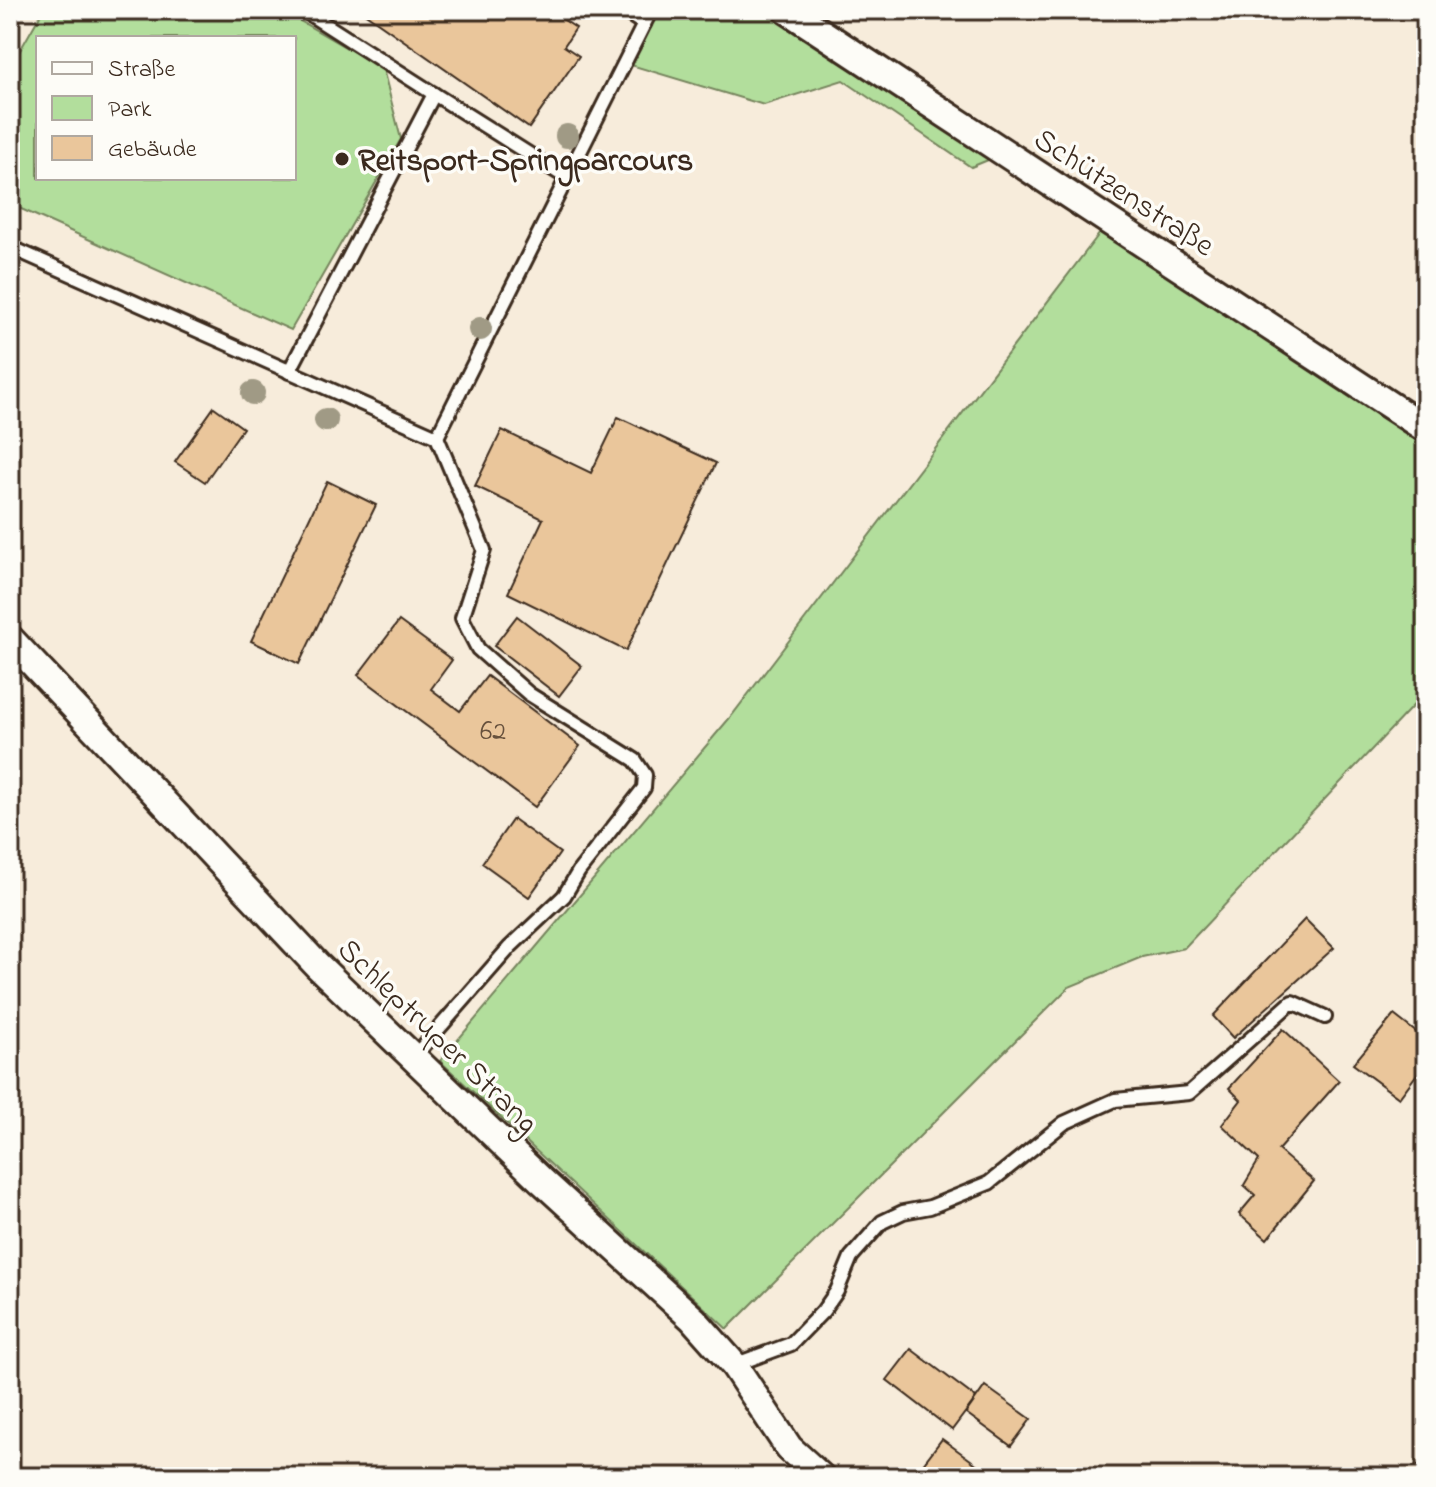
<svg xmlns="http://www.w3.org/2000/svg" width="1436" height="1487" viewBox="0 0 1436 1487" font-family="'Indie Flower',sans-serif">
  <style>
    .green { fill: #b2de9c; stroke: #76845d; stroke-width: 2; fill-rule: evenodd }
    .building { fill: #eac69b; stroke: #3b2a1e; stroke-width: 2 }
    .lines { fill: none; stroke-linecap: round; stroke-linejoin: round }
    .lane-casing { stroke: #3b2a1e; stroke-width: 18 }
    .street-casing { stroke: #3b2a1e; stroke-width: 32 }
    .path { stroke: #3b2a1e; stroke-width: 5; stroke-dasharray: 6 6; stroke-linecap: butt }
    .lane { stroke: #fdfcf7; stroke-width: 12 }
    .street { stroke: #fdfcf7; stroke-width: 26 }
    .tree { fill: #a09a85 }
    .poi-dot { fill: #3b2a1e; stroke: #fdfcf7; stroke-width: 3 }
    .labels { text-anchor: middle; stroke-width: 7; stroke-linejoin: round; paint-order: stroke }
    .number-label { font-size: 28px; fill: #67513d }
    .poi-label { font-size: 32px; font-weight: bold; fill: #3b2a1e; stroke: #fdfcf7; text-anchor: start }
    .street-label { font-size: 32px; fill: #3b2a1e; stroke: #fdfcf7 }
  </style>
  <rect width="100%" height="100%" fill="#f7ecdb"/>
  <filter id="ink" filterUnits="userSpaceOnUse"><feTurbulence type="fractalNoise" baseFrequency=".0125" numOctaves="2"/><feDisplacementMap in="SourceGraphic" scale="16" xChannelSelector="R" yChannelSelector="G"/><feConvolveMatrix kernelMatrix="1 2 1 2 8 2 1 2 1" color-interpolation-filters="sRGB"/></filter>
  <g filter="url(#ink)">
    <!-- green -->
    <g class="green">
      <path d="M43,10H281L383,69L401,139L291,330L10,204V68ZM38,38H294V178H38Z"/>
      <path d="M651,10H787L1005,153L971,167L843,80L764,105L624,63Z"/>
      <path d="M1109,221L1426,429V692L1184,948L1142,957L1069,987L727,1329L440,1061L733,714Z"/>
    </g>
    <!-- building -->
    <g class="building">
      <path d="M360,10H549L576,28L564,46L579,56L529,128Z"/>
      <path d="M214,407L243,428L205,482L175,462Z"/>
      <path d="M618,417L716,463L626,651L508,593L543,519L475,486L502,430L591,473Z"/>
      <path d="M327,481L376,505L299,664L251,641Z"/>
      <path d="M517,616L582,666L559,696L494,646Z"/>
      <path d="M399,621L452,660L431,689L460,711L487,676L580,746L535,807L358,675Z"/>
      <path d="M513,819L560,853L529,897L482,863Z"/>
      <path d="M1305,919L1334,948L1233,1038L1213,1016Z"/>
      <path d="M1394,1015L1426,1040V1062L1399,1098L1353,1064Z"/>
      <path d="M1283,1029L1339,1081L1278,1150L1314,1181L1267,1239L1239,1214L1255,1195L1244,1185L1259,1160L1222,1125L1241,1100L1229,1088Z"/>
      <path d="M911,1349L976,1398L952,1430L887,1380Z"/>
      <path d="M985,1386L1031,1419L1011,1446L966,1413Z"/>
      <path d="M942,1439L994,1477H913Z"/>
    </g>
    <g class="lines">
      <!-- lane casing -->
      <g class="lane-casing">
        <g id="lane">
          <path d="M622,10L644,24"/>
          <path d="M434,94L567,178"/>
          <path d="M10,247L437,437L484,550L462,618L478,649L529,694L635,760L645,775L644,788L579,871L564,896L510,947L413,1058"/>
          <path d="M289,372L434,94L303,10"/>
          <path d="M437,437L651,10"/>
          <path d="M734,1365L791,1344L823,1311L837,1291L851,1257L882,1222L903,1212L930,1207L989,1183L1064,1123L1115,1100L1189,1093L1292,1002L1325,1017"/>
        </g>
      </g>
      <!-- street casing -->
      <g class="street-casing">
        <g id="street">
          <path d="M787,10L1426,429"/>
          <path d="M10,639L317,965L541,1180L693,1319L734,1365L789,1448L821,1477"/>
        </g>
      </g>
      <!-- path -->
      <path class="path" d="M1411,1477L1426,1457"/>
      <!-- lane -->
      <use href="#lane" class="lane"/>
      <!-- street -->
      <use href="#street" class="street"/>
    </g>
    <!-- trees -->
    <g class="tree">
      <circle cx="567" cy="136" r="12"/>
      <circle cx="480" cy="329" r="12"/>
      <circle cx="253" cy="393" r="12"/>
      <circle cx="326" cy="420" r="12"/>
    </g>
  </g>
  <!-- markers -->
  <circle class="poi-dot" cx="342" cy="159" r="8"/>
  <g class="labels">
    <!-- number labels -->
    <g class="number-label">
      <text x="493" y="739">62</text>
    </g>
    <!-- poi labels -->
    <g class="poi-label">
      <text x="358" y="170">Reitsport-Springparcours</text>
    </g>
    <!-- street labels -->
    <g class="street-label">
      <text transform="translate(1125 191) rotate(33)" y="11">Schützenstraße</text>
      <text transform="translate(439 1035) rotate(44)" y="11">Schleptruper Strang</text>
    </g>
  </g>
  <!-- margin -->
  <rect width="1436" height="1487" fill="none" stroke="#fdfcf7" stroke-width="40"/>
  <rect x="20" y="20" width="1396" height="1447" fill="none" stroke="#3b2a1e" stroke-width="3" filter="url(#ink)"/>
  <!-- legend -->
  <rect x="36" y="36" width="260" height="144" fill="#fdfcf7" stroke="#afa8a0" stroke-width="2"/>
  <rect x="52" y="62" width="40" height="12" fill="#fdfcf7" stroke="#afa8a0" stroke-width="2"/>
  <text x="108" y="76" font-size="24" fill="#3b2a1e">Straße</text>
  <rect x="52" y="96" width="40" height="24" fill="#b2de9c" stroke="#afa8a0" stroke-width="2"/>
  <text x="108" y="116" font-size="24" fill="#3b2a1e">Park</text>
  <rect x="52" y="136" width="40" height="24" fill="#eac69b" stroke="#afa8a0" stroke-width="2"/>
  <text x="108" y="156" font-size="24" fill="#3b2a1e">Gebäude</text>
</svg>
